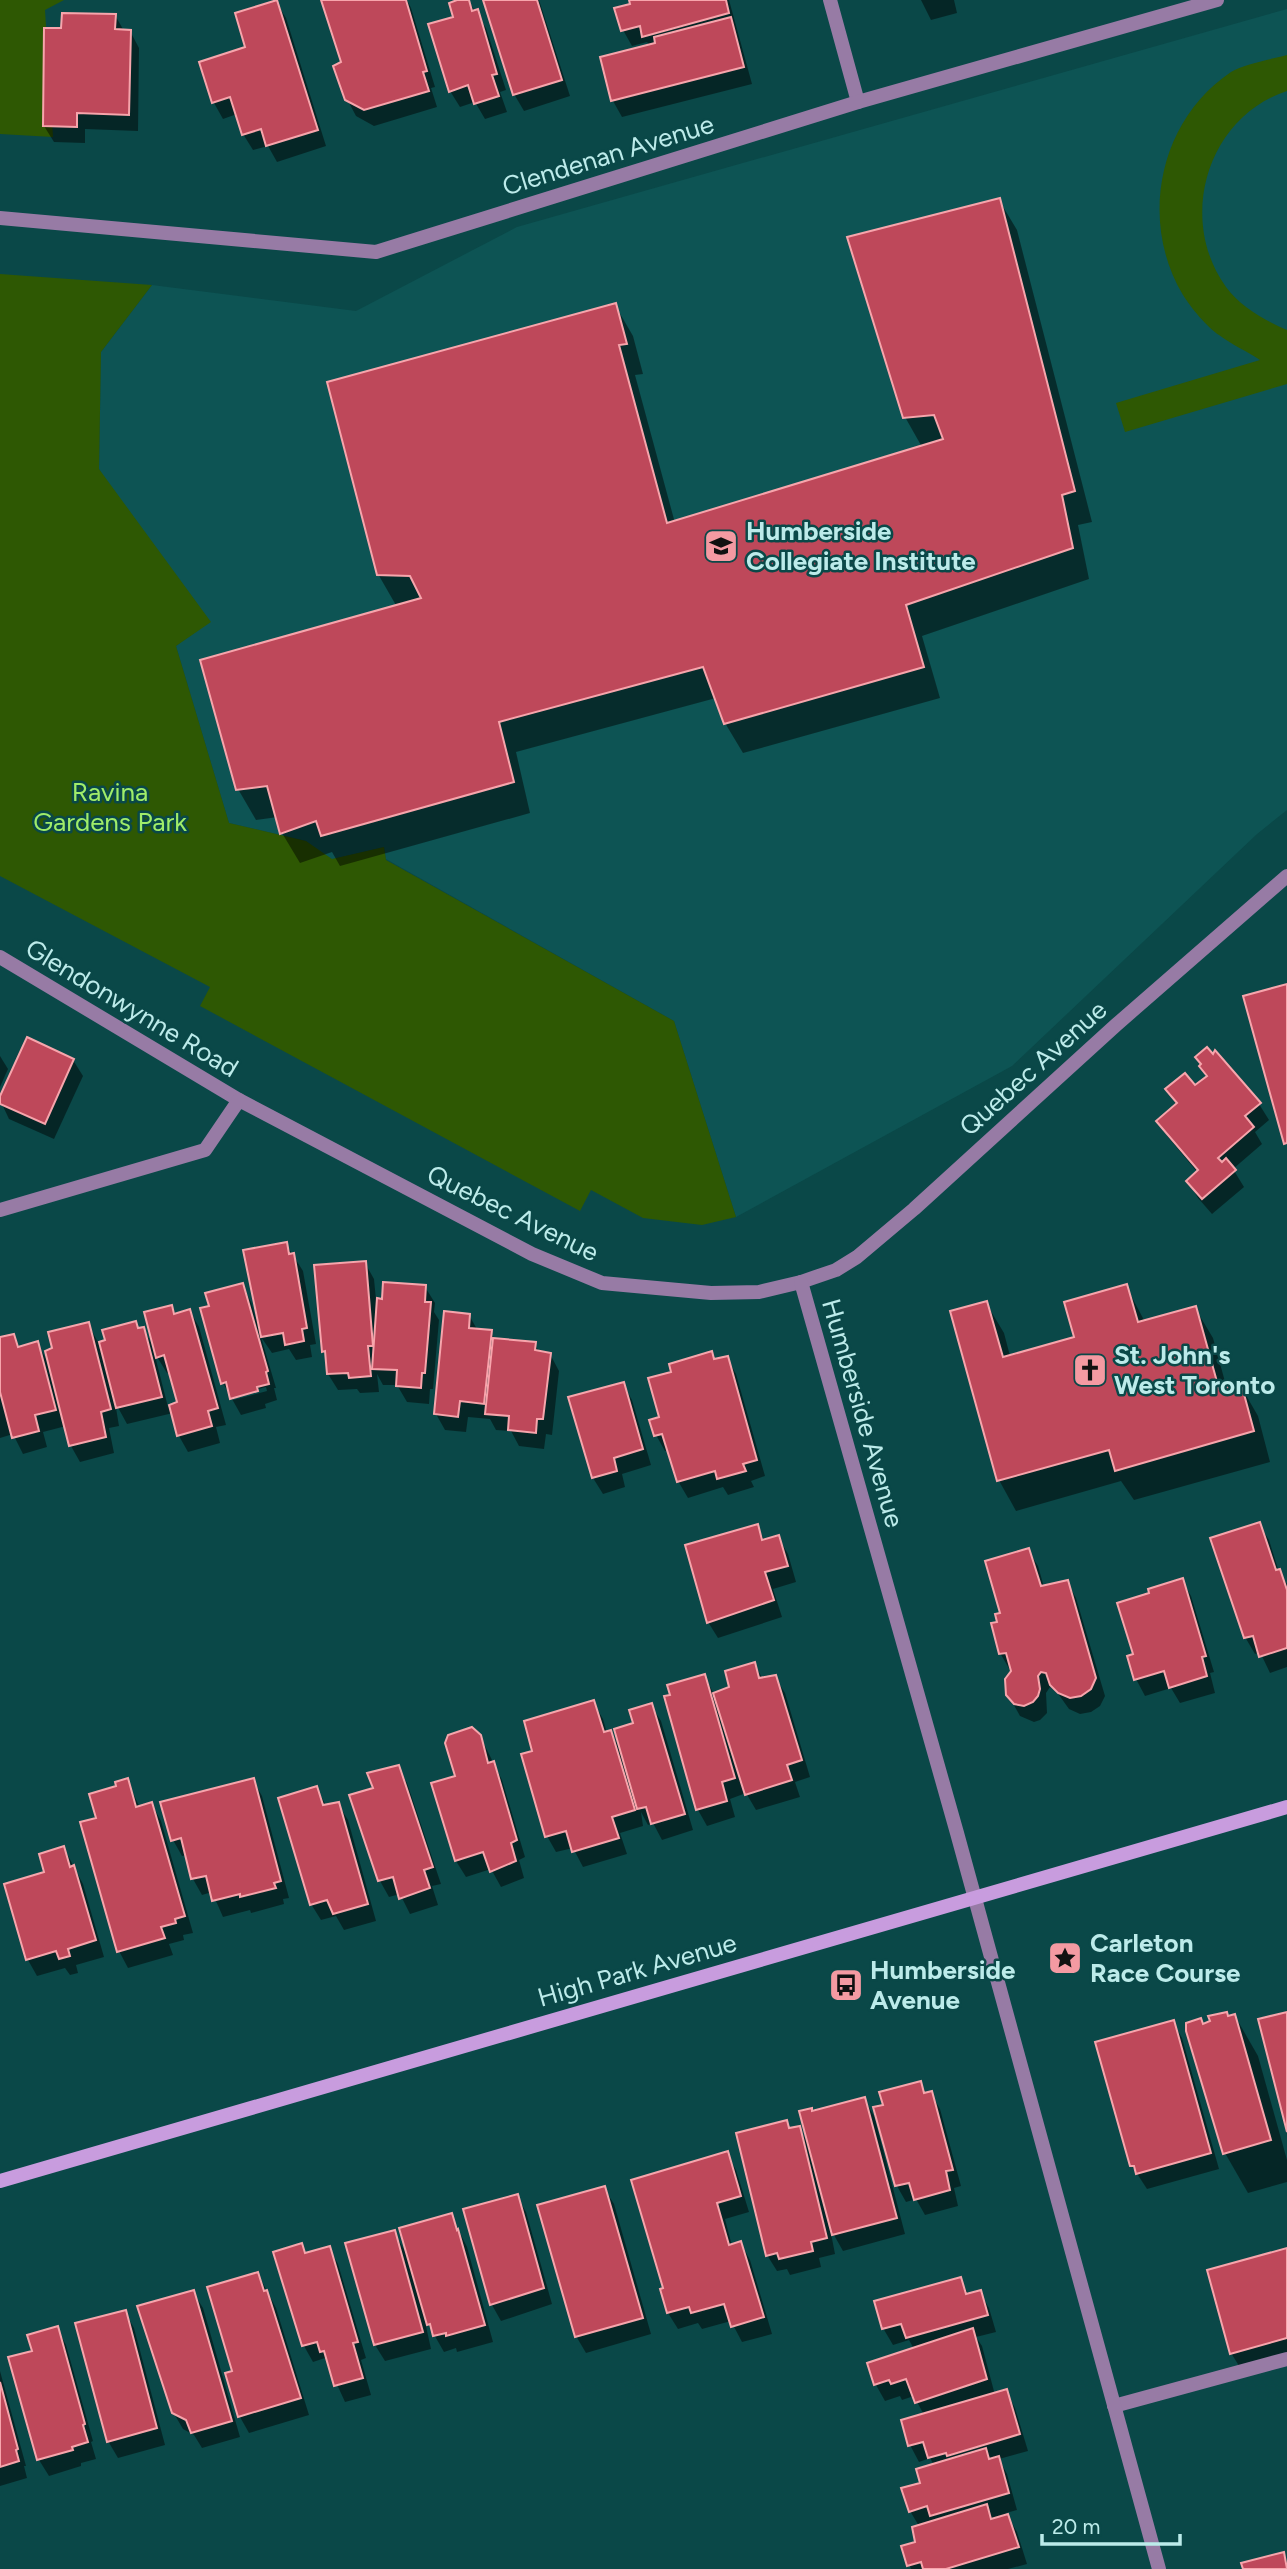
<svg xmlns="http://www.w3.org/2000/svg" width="1287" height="2569" viewBox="0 0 1287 2569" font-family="Figtree,sans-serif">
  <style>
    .built { fill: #0d5454 }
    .green { fill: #2e5803 }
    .shadow { fill: #0007; fill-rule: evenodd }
    .building { fill: #be485a; stroke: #f7a5ac; stroke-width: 2 }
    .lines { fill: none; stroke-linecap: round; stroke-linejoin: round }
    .lane { stroke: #977ba5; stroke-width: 14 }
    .street { stroke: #977ba5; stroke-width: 14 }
    .secondary { stroke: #c89cde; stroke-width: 14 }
    .labels { text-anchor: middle; stroke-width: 5; stroke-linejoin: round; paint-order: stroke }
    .street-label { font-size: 26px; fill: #bcebea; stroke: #0a4848 }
    .poi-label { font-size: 26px; font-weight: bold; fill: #bcebea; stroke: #0a4848; text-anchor: start }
    .park-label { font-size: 26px; fill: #a0ed69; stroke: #0a4848 }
  </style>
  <rect width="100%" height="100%" fill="#0a4848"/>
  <!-- built -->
  <path class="built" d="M1287,9V810L1257,834L1012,1066L736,1217L674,1021L386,859L384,847L329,860L306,841L229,823L176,646L191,635L99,469L101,352L152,285L356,311L517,227Z"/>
  <!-- green -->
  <g class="green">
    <path d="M0,0H64L45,10L53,137L0,134Z"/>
    <path d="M1287,55V91C1207,117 1177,219 1226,287C1241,307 1264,320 1287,330V384L1125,432L1116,403L1260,360C1247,351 1232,345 1219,335C1207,327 1191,308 1183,295C1139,222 1158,121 1231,72C1244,64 1272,59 1287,55Z"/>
    <path d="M0,274L152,285L101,352L99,469L211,622L176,646L229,823L306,841L332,859L384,847L386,860L674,1021L736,1217L702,1225L643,1218L591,1190L580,1211L200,1006L210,987L0,876Z"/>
  </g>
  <!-- shadow -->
  <g class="shadow">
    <path d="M323,0H407L411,8L435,87L431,88L437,107L374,126L356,116L347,99L343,63Z"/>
    <path d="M462,0H468L486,28L506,90L500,92L507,112L485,119L475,102L460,107L450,91Z"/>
    <path d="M484,0H539L570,96L524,111L514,94Z"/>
    <path d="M631,0H729L752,84L622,117L613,101L603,59L650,46L647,42L632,46L623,30L632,5Z"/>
    <path d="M921,0H954L957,13L931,20Z"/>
    <path d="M276,2L286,18L326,146L277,162L268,146L253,150L243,134L237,114L223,119L214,103L201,63L247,48Z"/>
    <path d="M115,15L124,31H130L139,48L138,131L85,129V143L54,142L44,126L63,30Z"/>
    <path d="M999,200L1017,230L1092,522L1078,525L1089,579L922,636L940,698L743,753L725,723L716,698L516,752L530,813L340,866L332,852L300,863L282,833L278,817L256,820L238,789L397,607L378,574L615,305L633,336L643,374L635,375L675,523L922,447L905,417Z"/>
    <path d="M0,1056L8,1069L0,1087Z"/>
    <path d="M1197,1058L1259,1104L1269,1120L1255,1132L1262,1144L1233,1169L1244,1187L1212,1214L1198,1198L1188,1181L1198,1173L1168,1137L1158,1121L1177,1106L1167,1090L1195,1088L1207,1078Z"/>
    <path d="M73,1060L83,1076L54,1139L9,1119L0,1100Z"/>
    <path d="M286,1244L303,1271L316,1344L310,1345L312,1357L296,1360L289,1349L272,1353L261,1337L276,1388H274L277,1400L265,1404L266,1408L241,1415L223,1383L203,1310L211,1307L242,1285L251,1302L256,1319H259ZM266,1387L267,1391L233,1400V1396Z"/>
    <path d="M365,1263L374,1279L376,1300L384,1301L425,1287L435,1303L434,1312L439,1320L433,1389H430L429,1404L407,1402L397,1385H383L377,1374L379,1392L360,1393L357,1389L338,1390L328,1374L327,1358L323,1351Z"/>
    <path d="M1126,1286L1145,1322L1195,1308L1213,1338L1227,1389L1240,1385L1258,1416L1270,1462L1134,1500L1121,1481L1016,1511L999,1480L986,1303L1004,1333L1010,1356L1076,1338Z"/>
    <path d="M171,1307L176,1315L190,1311L199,1327L226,1425L216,1427L220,1443L188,1452L179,1436L173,1413L127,1424L115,1402L119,1426L109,1428L114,1453L80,1462L71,1446L66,1426L43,1432L47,1447L23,1454L13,1434L0,1438V1339L13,1336L20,1348L37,1343L49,1364L88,1324L99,1344L107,1342L135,1323L139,1330L143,1329L155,1349ZM154,1352L167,1373L171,1372L179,1403L168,1407Z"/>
    <path d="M469,1315L478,1331L491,1332L495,1340L534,1343L540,1353L550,1354L559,1371L552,1435L546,1434L544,1449L519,1446L511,1431L496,1430L490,1419L468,1417L466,1432L445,1430L436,1414Z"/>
    <path d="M711,1353L716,1360L727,1358L736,1374L765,1476L751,1481L754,1487L728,1495L723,1487L688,1498L678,1481L669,1450L665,1451L656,1435L673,1373Z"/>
    <path d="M623,1384L632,1400L651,1465L622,1474L625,1487L603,1494L593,1478L570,1398Z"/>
    <path d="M1259,1524L1269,1540L1279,1572L1287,1584V1667L1270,1673L1260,1652L1255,1654L1245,1637Z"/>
    <path d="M757,1526L765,1541L778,1537L788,1554L796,1582L773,1589L782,1617L718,1638L708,1622Z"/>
    <path d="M1028,1550L1038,1566L1044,1587L1067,1582L1076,1598L1105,1696L1100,1706L1091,1712L1080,1714L1069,1709L1054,1688L1050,1687L1046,1693L1047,1713L1040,1720L1034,1722L1020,1716L1010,1698L1014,1669L1010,1670L1000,1653L999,1623Z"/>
    <path d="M1182,1580L1191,1596L1214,1672L1210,1673L1215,1693L1180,1703L1171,1688L1145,1696L1136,1679L1135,1655L1152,1594Z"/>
    <path d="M754,1664L763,1679L775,1677L785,1693L810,1777L795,1782L800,1797L756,1810L746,1793L730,1799L735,1817L707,1826L698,1810L666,1698L704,1676L714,1694L732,1689Z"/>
    <path d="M593,1702L603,1719L607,1733L611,1732L619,1747L651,1705L661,1721L693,1830L662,1840L653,1823L648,1825L641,1812L643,1826L620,1833L627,1854L583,1867L573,1848L556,1852L547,1836L534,1752Z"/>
    <path d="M480,1736L502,1780L525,1857L519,1860L524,1878L501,1887L491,1869L466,1877L456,1861L434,1784L457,1777Z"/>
    <path d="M398,1767L407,1783L441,1884L432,1886L438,1905L410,1914L400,1894L389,1897L380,1881L352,1796L375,1789Z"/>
    <path d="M127,1780L140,1808L152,1804L161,1821L193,1933L183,1935L184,1940L169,1944L173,1955L128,1968L119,1951L98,1819L118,1787Z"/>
    <path d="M253,1780L262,1796L289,1898L283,1899L284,1904L251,1913L250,1910L223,1917L212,1892L202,1895L193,1879L187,1855L182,1856L173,1840Z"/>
    <path d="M316,1788L326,1805L338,1804L348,1820L376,1921L344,1930L336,1916L321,1920L311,1904Z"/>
    <path d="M64,1848L83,1884L104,1957L76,1965L78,1973L70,1975L65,1968L37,1976L28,1960L6,1886L46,1873Z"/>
    <path d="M1235,2016L1258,2056L1287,2160V2182L1248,2193L1225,2153L1229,2018Z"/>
    <path d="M1173,2022L1182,2038L1219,2169L1147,2189L1132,2166Z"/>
    <path d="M920,2083L926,2094L931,2093L940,2109L961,2186L954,2188L958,2206L925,2215L916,2199L906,2202L897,2186Z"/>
    <path d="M864,2099L874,2116L905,2234L843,2251L830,2228L835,2254L819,2258L821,2267L790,2275L787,2269L777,2271L767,2255L787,2122L791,2130L799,2128L809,2145L813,2113Z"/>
    <path d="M727,2154L736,2170L749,2212L725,2219L732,2246L741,2243L750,2260L772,2334L742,2342L731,2321L702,2329L698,2323L678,2329L668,2313L662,2290L665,2289Z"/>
    <path d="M604,2188L614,2204L651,2334L586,2353L576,2336Z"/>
    <path d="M517,2196L526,2212L552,2304L501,2321L492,2305L465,2210Z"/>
    <path d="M451,2215L467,2247L493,2342L457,2352L456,2348L444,2352L424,2317L431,2349L385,2361L375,2345L394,2232L406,2253Z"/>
    <path d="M301,2245L306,2254L329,2248L338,2264L366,2358L361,2360L371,2395L345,2402L325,2358L313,2362L304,2346L276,2253Z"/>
    <path d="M1287,2250V2357L1241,2369L1231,2353Z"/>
    <path d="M258,2274L276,2308L309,2415L249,2433L240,2417L227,2374L234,2372Z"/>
    <path d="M960,2279L969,2295L980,2292L989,2308L996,2332L976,2337L982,2346L995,2395L1006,2391L1015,2408L1028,2451L999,2459L1007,2474L1017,2510L1006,2513L1017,2532L1027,2564L1008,2569H911L903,2547L917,2543L919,2526L910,2511L922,2484L934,2465L930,2458L919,2462L910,2445L924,2415L914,2396L902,2400L900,2396L885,2401L876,2385L869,2364L914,2349L909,2340L893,2345L883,2328Z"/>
    <path d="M193,2292L203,2308L240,2437L202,2448L194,2435L183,2429L173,2412Z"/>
    <path d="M125,2312L134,2328L165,2445L118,2458L108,2441Z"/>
    <path d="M57,2328L66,2345L93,2441L91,2442L96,2459L81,2463V2466L49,2476L39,2460L11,2358L35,2352Z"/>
    <path d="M0,2371L26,2466H24L27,2478L0,2486Z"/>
  </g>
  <!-- building -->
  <g class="building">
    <path d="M277,0L318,130L266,146L261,129L242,135L230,97L212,103L199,62L245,47L235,13Z"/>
    <path d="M321,0H406L427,71L423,72L429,91L364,110L345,100L333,66L341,62Z"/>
    <path d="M457,0H469L472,11L478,9L497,74L492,75L499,96L474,104L468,85L449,92L428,24L453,17L449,3Z"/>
    <path d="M483,0H537L562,80L513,95Z"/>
    <path d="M629,0H726L729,13L642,37L640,26L621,31L614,8L630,4Z"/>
    <path d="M62,13L116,14L115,29L131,30L129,115L77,113V127L43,126L44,28H61Z"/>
    <path d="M731,17L744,67L611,101L600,57L655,43L654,37Z"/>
    <path d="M1000,198L1075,491L1062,495L1073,548L906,605L924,667L724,724L703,667L499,722L514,782L321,836L316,821L280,834L267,786L236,790L200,660L421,598L410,576L377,575L327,382L616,303L627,344L619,345L667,523L943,439L934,415L903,418L847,237Z"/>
    <path d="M1287,984V1143L1284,1144L1243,996Z"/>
    <path d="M27,1037L74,1059L45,1124L0,1104V1096Z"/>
    <path d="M1207,1047L1213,1054L1215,1050L1261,1103L1245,1116L1254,1127L1218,1158L1222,1162L1226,1158L1236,1170L1202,1199L1186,1181L1198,1170L1156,1121L1177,1103L1165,1089L1185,1073L1195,1085L1207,1076L1199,1066L1201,1064L1195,1057Z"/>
    <path d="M287,1242L289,1254L294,1253L307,1328L302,1329L304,1341L285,1345L283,1333L261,1337L243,1250Z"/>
    <path d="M366,1261L373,1346H368L371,1376L349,1378L348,1373L327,1374L325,1351L322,1352L314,1265Z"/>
    <path d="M383,1282L426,1285L425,1302H431L425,1373H422L421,1388L396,1386L397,1370L372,1369L377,1298L382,1299Z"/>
    <path d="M243,1283L268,1371L266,1372L269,1384L257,1387L258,1391L230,1399L226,1382L221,1384L200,1308L209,1306L205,1293Z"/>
    <path d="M1127,1284L1138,1322L1196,1306L1219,1389L1241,1383L1254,1431L1115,1471L1109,1450L997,1481L950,1311L987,1301L1003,1357L1074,1337L1064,1302Z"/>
    <path d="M172,1305L174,1314L190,1309L218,1408L208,1411L212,1426L177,1436L169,1405L177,1402L164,1355L156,1358L144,1312Z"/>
    <path d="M444,1311L470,1314L469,1328L492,1330L484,1404L460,1401L458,1417L434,1414Z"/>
    <path d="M136,1321L138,1328L144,1327L162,1397L116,1408L99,1342L105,1340L102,1330Z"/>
    <path d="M89,1322L111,1409L101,1412L106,1437L69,1446L45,1351L52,1348L48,1332Z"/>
    <path d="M14,1334L18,1347L38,1341L56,1410L35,1415L39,1431L12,1438L0,1392V1337Z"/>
    <path d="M493,1338L536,1342L535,1350L551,1353L543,1419H537L536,1433L508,1430L509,1416L485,1414Z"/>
    <path d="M712,1351L714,1359L728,1356L757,1460L743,1464L746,1471L717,1479L715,1471L677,1482L662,1434L654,1436L649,1420L659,1417L648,1378L671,1372L669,1364Z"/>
    <path d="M624,1382L643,1449L614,1458L617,1471L592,1478L568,1397Z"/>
    <path d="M1260,1522L1276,1570L1280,1569L1287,1590V1648L1259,1657L1253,1636L1244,1638L1210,1538Z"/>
    <path d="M758,1524L762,1540L779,1535L788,1566L765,1572L774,1600L707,1623L685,1545Z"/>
    <path d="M1029,1548L1041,1586L1068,1580L1096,1678L1091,1689L1081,1696L1070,1698L1058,1693L1050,1685L1046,1673L1041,1672L1038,1676L1040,1689L1038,1696L1033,1702L1024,1706L1014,1704L1006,1695L1005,1679L1011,1671L1006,1653L999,1654L991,1623L997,1622L995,1614L1000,1613L985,1561Z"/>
    <path d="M1183,1578L1206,1656L1202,1657L1207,1676L1169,1688L1164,1671L1134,1680L1127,1656L1133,1654L1117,1603L1149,1593L1148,1589Z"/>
    <path d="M755,1662L759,1678L776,1675L802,1760L787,1765L792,1780L745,1795L713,1693L729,1687L725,1671Z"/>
    <path d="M705,1674L735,1778L722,1782L727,1801L696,1810L664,1696L670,1695L667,1685Z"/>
    <path d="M594,1700L604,1732L611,1730L635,1810L612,1817L619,1838L572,1852L566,1831L545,1837L521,1754L532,1751L524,1721Z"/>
    <path d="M652,1703L685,1814L651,1824L646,1807L637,1809L614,1729L633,1723L629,1710Z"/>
    <path d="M472,1727L481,1735L488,1763L494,1761L517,1840L511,1843L516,1861L490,1872L483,1852L455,1861L431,1783L455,1776L445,1743L448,1735Z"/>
    <path d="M399,1765L433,1867L424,1870L430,1888L399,1899L393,1877L378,1881L349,1795L373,1788L367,1773Z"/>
    <path d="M128,1778L136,1807L152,1802L185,1916L175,1919L176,1923L161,1927L165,1938L117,1952L80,1822L96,1818L89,1794L116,1786L115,1782Z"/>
    <path d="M254,1778L281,1881L274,1883L276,1888L240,1897V1894L212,1901L206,1876L191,1879L181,1838L171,1841L160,1802Z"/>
    <path d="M317,1786L323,1805L339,1802L368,1904L333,1914L327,1900L310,1905L278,1798Z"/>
    <path d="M64,1846L70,1867L74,1865L96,1940L68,1949L70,1956L59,1959L56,1951L26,1960L4,1884L44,1872L39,1854Z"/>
    <path d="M1227,2012L1228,2016L1235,2014L1271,2140L1223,2154L1186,2031V2023L1201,2018L1203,2024L1210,2021L1208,2016Z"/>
    <path d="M1287,2012V2132L1258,2019Z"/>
    <path d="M1174,2020L1211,2153L1136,2174L1134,2166H1130L1095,2042Z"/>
    <path d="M921,2081L924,2093L932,2091L953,2170L946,2171L950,2190L914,2200L909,2183L895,2186L873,2107L883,2105L879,2092Z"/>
    <path d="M865,2097L897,2218L832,2235L799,2111L812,2108V2111Z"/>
    <path d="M787,2120L789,2128L800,2126L827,2238L811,2242L813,2251L779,2259L777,2253L766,2256L736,2133Z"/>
    <path d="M728,2151L741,2196L717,2203L729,2245L741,2241L764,2317L731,2327L724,2304L691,2313L689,2307L667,2313L660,2289L663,2288L631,2180Z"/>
    <path d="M605,2186L643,2318L575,2337L537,2205Z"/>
    <path d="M518,2194L544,2288L490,2305L463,2209Z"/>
    <path d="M452,2213L457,2230L458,2229L485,2325L446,2336V2333L433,2336L430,2324L427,2325L399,2228Z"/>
    <path d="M395,2230L423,2332L374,2345L345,2243Z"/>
    <path d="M302,2243L305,2253L330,2246L358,2342L353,2343L363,2378L334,2386L324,2351L320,2352L317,2342L302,2346L273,2252Z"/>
    <path d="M1287,2248V2338L1230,2354L1207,2270Z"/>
    <path d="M258,2272L264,2291L267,2290L301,2398L238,2417L225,2373L232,2371L207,2287Z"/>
    <path d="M961,2277L966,2294L981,2290L988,2315L906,2338L901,2324L882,2329L874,2301Z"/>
    <path d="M194,2290L232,2421L191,2433L186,2420L172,2413L137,2306Z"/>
    <path d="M126,2310L157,2428L107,2442L75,2323Z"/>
    <path d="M58,2326L85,2424L83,2425L88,2442L72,2447L73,2450L37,2460L8,2357L32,2351L27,2335Z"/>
    <path d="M973,2328L987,2379L915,2403L906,2379L891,2384L889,2380L874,2385L867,2363Z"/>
    <path d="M0,2382L18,2449L16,2450L19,2461L0,2467Z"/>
    <path d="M1007,2389L1020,2434L947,2456L946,2453L928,2458L923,2442L908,2446L901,2420Z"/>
    <path d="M986,2448L989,2459L999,2456L1009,2493L930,2516L927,2506L909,2512L901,2488L920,2483L916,2469Z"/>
    <path d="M987,2504L991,2519L1008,2514L1019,2547L946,2569H923L921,2562L907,2566L901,2546L915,2542L912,2527Z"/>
    <path d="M1284,2552L1287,2569H1243L1241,2563Z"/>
  </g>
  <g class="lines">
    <!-- lane -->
    <path class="lane" d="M1114,2406L1287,2359"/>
    <!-- street -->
    <g class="street">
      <path d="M830,0L858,102"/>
      <path d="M0,218L376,252L858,102L1217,0"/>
      <path d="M0,957L239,1100"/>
      <path d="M0,1210L205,1150L239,1100L532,1254L602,1283L711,1293L759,1292L801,1282L836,1270L857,1257L914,1209L1116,1025L1287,876"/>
      <path d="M801,1282L957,1833L1159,2569"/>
    </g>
    <!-- secondary -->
    <path class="secondary" d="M0,2181L1287,1807"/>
  </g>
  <!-- icons -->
  <defs>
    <g id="school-square" transform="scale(1.75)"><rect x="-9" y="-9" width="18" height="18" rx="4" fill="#f49aa2" stroke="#0a4848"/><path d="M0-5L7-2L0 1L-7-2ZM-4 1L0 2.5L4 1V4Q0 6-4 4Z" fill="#111"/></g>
    <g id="church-square" transform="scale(1.75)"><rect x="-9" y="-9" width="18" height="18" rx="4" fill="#f49aa2" stroke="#0a4848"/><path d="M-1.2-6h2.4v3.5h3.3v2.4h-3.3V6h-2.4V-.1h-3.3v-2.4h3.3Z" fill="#111"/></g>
    <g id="sight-square" transform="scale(1.75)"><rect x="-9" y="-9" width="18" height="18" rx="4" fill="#f49aa2" stroke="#0a4848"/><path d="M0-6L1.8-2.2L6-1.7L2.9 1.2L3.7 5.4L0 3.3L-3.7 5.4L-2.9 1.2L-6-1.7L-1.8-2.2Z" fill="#111"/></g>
    <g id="bus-square" transform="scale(1.75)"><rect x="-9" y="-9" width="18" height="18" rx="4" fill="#f49aa2" stroke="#0a4848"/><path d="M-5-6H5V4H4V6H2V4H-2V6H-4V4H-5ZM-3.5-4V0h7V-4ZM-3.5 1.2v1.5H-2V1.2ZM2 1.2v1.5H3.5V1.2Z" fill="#111"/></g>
  </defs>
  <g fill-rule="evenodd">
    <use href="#school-square" x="721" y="546"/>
    <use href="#church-square" x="1090" y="1370"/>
    <use href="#sight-square" x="1065" y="1958"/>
    <use href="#bus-square" x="846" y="1985"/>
  </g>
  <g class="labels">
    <!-- street labels -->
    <g class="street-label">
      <text transform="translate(608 155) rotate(-17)" y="9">Clendenan Avenue</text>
      <text transform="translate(132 1008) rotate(31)" y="9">Glendonwynne Road</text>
      <text transform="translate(1033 1068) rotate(-42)" y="9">Quebec Avenue</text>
      <text transform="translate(513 1213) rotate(26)" y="9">Quebec Avenue</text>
      <text transform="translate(863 1413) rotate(74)" y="9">Humberside Avenue</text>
      <text transform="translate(637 1970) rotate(-16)" y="9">High Park Avenue</text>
    </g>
    <!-- poi labels -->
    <g class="poi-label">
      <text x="746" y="540">Humberside<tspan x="746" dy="30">Collegiate Institute</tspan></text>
      <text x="1114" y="1364">St. John's<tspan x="1114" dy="30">West Toronto</tspan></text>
      <text x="1090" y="1952">Carleton<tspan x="1090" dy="30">Race Course</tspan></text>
      <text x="870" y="1979">Humberside<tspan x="870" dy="30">Avenue</tspan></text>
    </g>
    <!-- park labels -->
    <g class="park-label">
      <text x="110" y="801">Ravina<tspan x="110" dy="30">Gardens Park</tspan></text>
    </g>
  </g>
  <!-- scale -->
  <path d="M1042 2534v10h138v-10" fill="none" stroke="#bcebea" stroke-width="3.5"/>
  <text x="1052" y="2534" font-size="21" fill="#bcebea" stroke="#0a4848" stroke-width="5" paint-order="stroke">20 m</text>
</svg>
